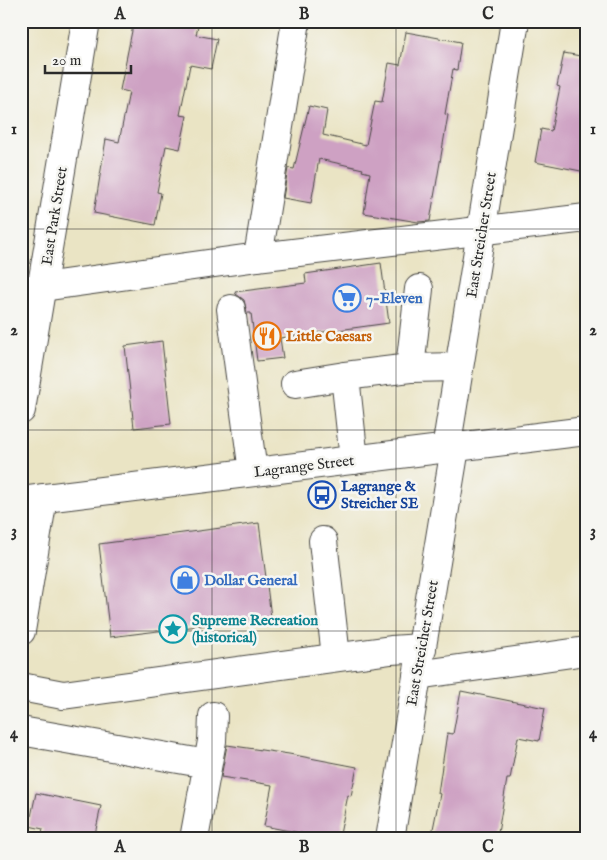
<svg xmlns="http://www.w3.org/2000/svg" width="607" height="860" viewBox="0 0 607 860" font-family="'IM FELL English',serif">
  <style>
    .building { fill: #cea1c3 }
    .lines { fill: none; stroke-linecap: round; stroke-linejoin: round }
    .minor-casing { stroke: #484742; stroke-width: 30 }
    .major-casing { stroke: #484742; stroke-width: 30 }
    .minor { stroke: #fff; stroke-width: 28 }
    .major { stroke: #fff; stroke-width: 28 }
    .grid { fill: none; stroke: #2b2b2b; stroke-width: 1; stroke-opacity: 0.55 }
    .labels { text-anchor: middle; stroke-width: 5; stroke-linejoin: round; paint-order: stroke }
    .street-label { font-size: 15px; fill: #2b2b2b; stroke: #f6f6f2 }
    .shop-label { font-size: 15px; font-weight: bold; fill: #366cbe; stroke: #f6f6f2; text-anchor: start }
    .food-label { font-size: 15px; font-weight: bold; fill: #c56008; stroke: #f6f6f2; text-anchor: start }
    .transit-label { font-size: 15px; font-weight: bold; fill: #164399; stroke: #f6f6f2; text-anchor: start }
    .culture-label { font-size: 15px; font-weight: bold; fill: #0d838f; stroke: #f6f6f2; text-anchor: start }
    .neatline { fill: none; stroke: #2b2b2b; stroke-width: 2 }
    .grid-label { font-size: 16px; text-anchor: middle; font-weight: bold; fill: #2b2b2b }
  </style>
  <rect width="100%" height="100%" fill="#f6f6f2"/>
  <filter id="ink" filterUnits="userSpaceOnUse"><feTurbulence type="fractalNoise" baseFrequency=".02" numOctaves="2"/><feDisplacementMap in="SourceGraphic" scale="10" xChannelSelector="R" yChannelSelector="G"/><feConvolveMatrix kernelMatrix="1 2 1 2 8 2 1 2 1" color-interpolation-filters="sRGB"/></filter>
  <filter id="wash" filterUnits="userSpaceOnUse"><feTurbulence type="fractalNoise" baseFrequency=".0096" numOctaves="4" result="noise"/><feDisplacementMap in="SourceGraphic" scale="20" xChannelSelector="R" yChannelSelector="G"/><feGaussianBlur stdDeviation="1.12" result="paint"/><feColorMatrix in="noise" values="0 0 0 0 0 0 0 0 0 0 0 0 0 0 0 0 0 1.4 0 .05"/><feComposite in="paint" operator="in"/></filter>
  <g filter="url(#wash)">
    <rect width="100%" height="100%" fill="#eae4c4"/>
    <g id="blocks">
      <!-- building -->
      <g class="building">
        <path d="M134,21H199L196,35L217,39L211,69L190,65L180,115L187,116L180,149L166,146L157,192L161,193L155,225L94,213L106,139L119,142L129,92L120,90Z"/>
        <path d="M406,32L461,42L457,70L453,69L445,114L448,115L430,221L418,222L364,213L370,173L362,171L363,169L319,159L311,203L283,198L288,168L294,169L309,106L327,110L323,135L366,145L375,101L382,102L389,63L400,65Z"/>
        <path d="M564,53L586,57V172L535,162L541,129L551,131L560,87L557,86Z"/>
        <path d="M381,263L389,323L280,338L283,358L257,361L251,313H247L244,300L236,294L235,292L306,283L305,274Z"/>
        <path d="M162,341L171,424L134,428L125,346Z"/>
        <path d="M259,523L271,617L110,637L99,544Z"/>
        <path d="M461,691L545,708L539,741L518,737L510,779H507L497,839H431L440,794L438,793L447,733L453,734Z"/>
        <path d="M227,745L289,754L357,767L351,796L348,795L339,839H331L264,826L272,785L221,777Z"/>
        <path d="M36,793L101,806L94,839H41L43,829L29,826Z"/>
      </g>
    </g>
  </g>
  <g filter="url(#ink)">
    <use href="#blocks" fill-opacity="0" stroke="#484742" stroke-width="1"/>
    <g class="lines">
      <!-- minor casing -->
      <g class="minor-casing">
        <g id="minor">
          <path d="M258,257L296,21"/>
          <path d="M21,290L258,257L586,218"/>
          <path d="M231,309L253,472"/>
          <path d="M410,368L459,367"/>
          <path d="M295,384L345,376"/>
          <path d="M21,410L86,21"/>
          <path d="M446,449L515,21"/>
          <path d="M354,460L345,376L410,368L419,289"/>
          <path d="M323,541L336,657"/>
          <path d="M21,631L43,498"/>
          <path d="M417,675L586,651"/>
          <path d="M21,687L63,695L391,650L422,648"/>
          <path d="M21,731L207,764"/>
          <path d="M194,839L212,741L213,716"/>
          <path d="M390,839L455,448"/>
        </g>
      </g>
      <!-- major casing -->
      <g class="major-casing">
        <path id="major" d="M21,501L586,431"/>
      </g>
      <!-- minor -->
      <use href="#minor" class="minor"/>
      <!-- major -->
      <use href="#major" class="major"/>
    </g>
  </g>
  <!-- grid -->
  <path class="grid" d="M212,21V839M396,21V839M21,229H586M21,430H586M21,631H586"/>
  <!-- icons -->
  <defs>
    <g id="supermarket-ring" transform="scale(1.4375)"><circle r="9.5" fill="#f6f6f2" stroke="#3f7fe0" stroke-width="1.5"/><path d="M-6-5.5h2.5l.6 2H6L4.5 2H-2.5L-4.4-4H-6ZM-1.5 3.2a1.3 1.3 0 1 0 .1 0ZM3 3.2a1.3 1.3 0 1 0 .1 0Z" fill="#3f7fe0"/></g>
    <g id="restaurant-ring" transform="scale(1.4375)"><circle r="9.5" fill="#f6f6f2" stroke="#e8710a" stroke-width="1.5"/><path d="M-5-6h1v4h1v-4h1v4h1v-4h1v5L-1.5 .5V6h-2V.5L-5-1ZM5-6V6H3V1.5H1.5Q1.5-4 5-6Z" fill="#e8710a"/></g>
    <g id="bus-ring" transform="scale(1.4375)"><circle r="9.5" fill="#f6f6f2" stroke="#1a4fb4" stroke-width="1.5"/><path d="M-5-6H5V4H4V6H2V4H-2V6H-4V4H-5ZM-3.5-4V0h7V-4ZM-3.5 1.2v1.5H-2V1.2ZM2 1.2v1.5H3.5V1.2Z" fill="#1a4fb4"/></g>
    <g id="shop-ring" transform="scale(1.4375)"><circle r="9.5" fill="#f6f6f2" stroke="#3f7fe0" stroke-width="1.5"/><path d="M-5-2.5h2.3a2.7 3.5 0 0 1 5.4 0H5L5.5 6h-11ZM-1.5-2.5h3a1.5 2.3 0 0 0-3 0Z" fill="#3f7fe0"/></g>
    <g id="sight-ring" transform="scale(1.4375)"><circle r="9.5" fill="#f6f6f2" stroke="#0f9aa8" stroke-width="1.5"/><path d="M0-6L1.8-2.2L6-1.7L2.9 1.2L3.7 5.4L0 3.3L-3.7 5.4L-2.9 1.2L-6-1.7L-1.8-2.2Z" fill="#0f9aa8"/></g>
  </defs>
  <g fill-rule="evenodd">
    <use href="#supermarket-ring" x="347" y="298"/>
    <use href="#restaurant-ring" x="267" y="336"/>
    <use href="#bus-ring" x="322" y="495"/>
    <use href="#shop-ring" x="185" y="580"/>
    <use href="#sight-ring" x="173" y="629"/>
  </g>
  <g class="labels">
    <!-- street labels -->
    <g class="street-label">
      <text transform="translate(54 216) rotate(-81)" y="5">East Park Street</text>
      <text transform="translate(481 235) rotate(-81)" y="5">East Streicher Street</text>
      <text transform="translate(304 466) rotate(-7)" y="5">Lagrange Street</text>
      <text transform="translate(422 643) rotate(-80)" y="5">East Streicher Street</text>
    </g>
    <!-- shop labels -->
    <g class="shop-label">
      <text x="366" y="303">7-Eleven</text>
      <text x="204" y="585">Dollar General</text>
    </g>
    <!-- food labels -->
    <g class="food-label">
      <text x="286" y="341">Little Caesars</text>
    </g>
    <!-- transit labels -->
    <g class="transit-label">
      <text x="341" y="491">Lagrange &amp;<tspan x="341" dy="17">Streicher SE</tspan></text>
    </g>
    <!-- culture labels -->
    <g class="culture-label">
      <text x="192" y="625">Supreme Recreation<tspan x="192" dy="17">(historical)</tspan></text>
    </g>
  </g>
  <!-- margin -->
  <rect width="607" height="860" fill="none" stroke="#f6f6f2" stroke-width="55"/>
  <!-- scale -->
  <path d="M45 65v8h86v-8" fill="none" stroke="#2b2b2b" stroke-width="2.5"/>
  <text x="52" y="65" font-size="15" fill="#2b2b2b" stroke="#f6f6f2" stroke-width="4" paint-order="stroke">20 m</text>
  <rect x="28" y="28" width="552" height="804" class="neatline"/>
  <g class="grid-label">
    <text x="120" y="19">A</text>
    <text x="304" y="19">B</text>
    <text x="488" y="19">C</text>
    <text x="14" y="134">1</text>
    <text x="593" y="134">1</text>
    <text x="14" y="335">2</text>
    <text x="593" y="335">2</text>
    <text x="14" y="536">3</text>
    <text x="593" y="536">3</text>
    <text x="14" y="738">4</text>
    <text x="593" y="738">4</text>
    <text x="120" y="852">A</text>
    <text x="304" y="852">B</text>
    <text x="488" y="852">C</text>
  </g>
</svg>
